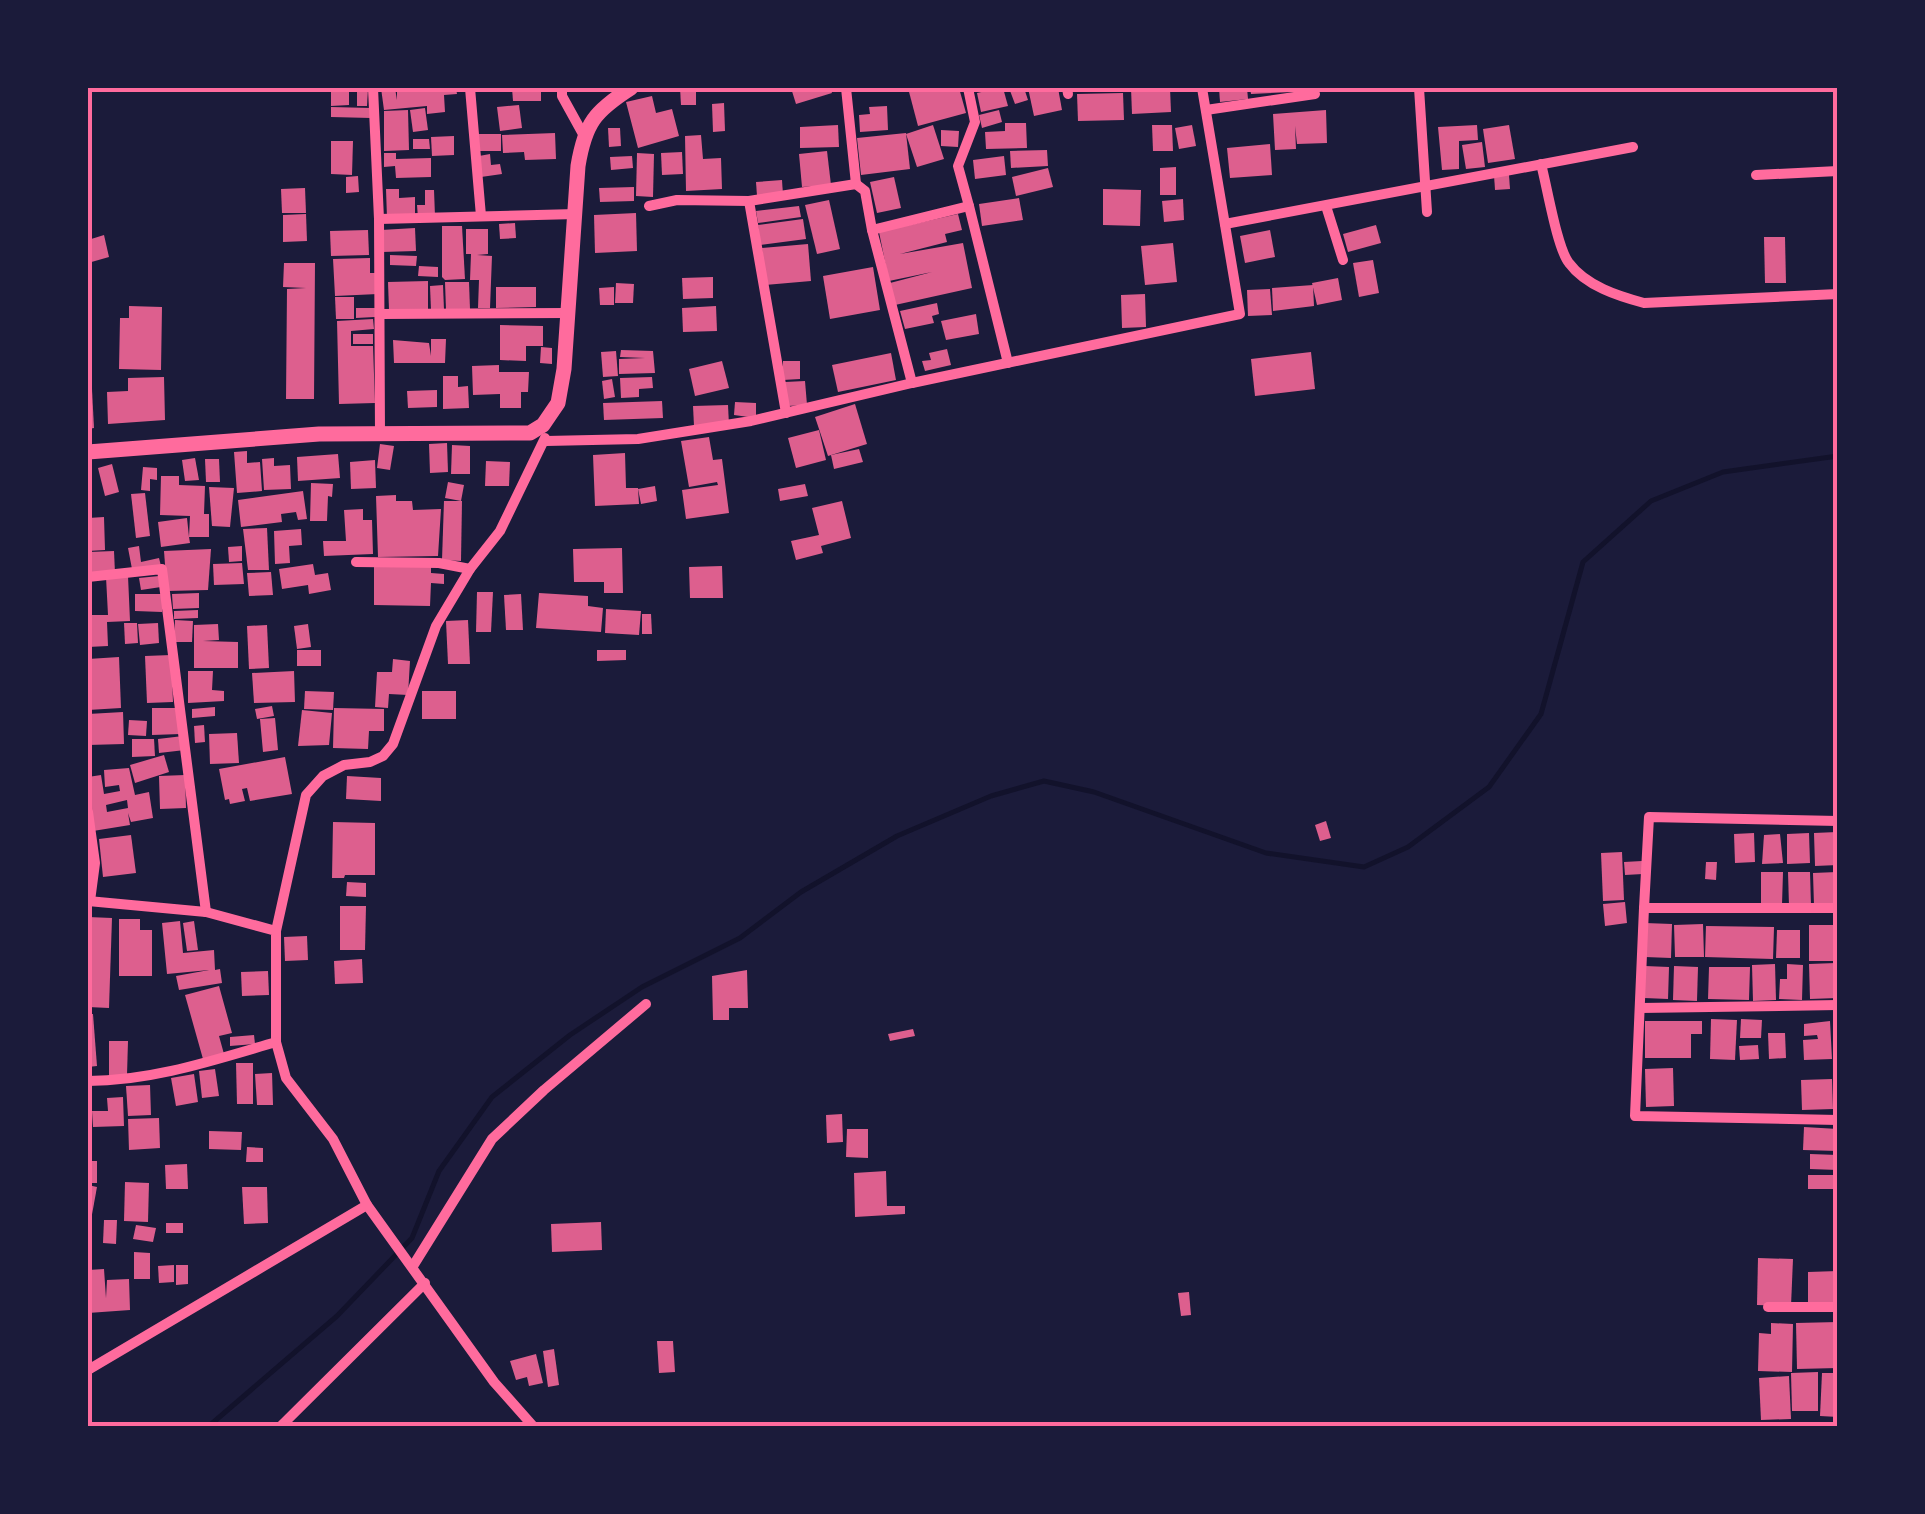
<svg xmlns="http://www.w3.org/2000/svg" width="1925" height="1514" viewBox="0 0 1925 1514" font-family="Montserrat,sans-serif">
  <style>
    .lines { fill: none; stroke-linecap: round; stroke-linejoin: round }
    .stream { stroke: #12122b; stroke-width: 5 }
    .building { fill: #dd5f8e; fill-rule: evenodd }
    .minor { stroke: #ff6b9d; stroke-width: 10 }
    .secondary { stroke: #ff6b9d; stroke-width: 15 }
    .neatline { fill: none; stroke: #ff6b9d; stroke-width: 4 }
  </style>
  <rect width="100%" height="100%" fill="#1b1b3a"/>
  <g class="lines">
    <!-- stream -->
    <path class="stream" d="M209,1426L337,1316L412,1238L439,1171L492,1097L570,1035L642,987L740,938L801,892L897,836L991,796L1044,781L1094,792L1266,853L1364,867L1408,847L1489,787L1541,714L1583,562L1651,501L1723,472L1838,456"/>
  </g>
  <!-- building -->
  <g class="building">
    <path d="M331,88H349V105L331,106Z"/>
    <path d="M357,88H368L367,106H357Z"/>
    <path d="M381,88H395L397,100V88H456L457,94L444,95L445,112L427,114V106L384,110Z"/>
    <path d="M512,88H541V101H513Z"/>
    <path d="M680,88H696V105H681Z"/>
    <path d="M791,88H830L832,93L796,104Z"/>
    <path d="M908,88H959L966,113L918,126Z"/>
    <path d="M999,88H1003L1008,106L981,112L977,93Z"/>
    <path d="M1009,88H1024L1028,100L1015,104Z"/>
    <path d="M1028,88H1058L1062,110L1034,116Z"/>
    <path d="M1131,88H1170L1171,112L1132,114Z"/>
    <path d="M1219,88H1247L1248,99L1220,102Z"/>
    <path d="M1250,88H1291L1292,92L1251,94Z"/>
    <path d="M1123,93L1124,120L1078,121L1077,94Z"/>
    <path d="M652,96L656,113L672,109L679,136L638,148L626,102Z"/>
    <path d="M724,103L725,131L713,132L712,104Z"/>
    <path d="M519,105L522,128L500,131L497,107Z"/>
    <path d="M887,106L888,130L860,132L859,115L870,114L869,107Z"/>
    <path d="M331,107L371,108V118L331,117Z"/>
    <path d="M425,108L428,130L413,132L410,110Z"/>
    <path d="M408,110L409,150L384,151V111Z"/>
    <path d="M999,110L1002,122L982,128L979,115Z"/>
    <path d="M1326,110L1327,143L1297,144L1295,126L1296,149L1275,150L1273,114Z"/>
    <path d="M1005,123H1026L1027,148L986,149L985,132L1005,131Z"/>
    <path d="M838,125L839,147L800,148V127Z"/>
    <path d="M933,125L944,159L917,167L906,134Z"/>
    <path d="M1152,125H1172L1173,151H1153Z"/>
    <path d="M1192,125L1196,146L1179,149L1175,128Z"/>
    <path d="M1477,125L1478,140L1459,141V169L1442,170L1438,127Z"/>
    <path d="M1509,125L1515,159L1488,163L1483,129Z"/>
    <path d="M608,128H620L621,146L609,147Z"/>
    <path d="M941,130L959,131L958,147L941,146Z"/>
    <path d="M555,133L556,159L525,160L524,152L503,153L502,135Z"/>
    <path d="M906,133L910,169L861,175L857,138Z"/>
    <rect x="478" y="134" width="23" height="17"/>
    <path d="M701,135L703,159L721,158L722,189L686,191L685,136Z"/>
    <path d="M454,136V155L432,156L431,137Z"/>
    <path d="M413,139H429L430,149H413Z"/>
    <path d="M331,141H353L352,175L331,174Z"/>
    <path d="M1482,142L1485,167L1466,169L1462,145Z"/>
    <path d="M1270,144L1272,175L1230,178L1227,148Z"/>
    <path d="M1047,150L1048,166L1011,168L1010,151Z"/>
    <path d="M827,151L831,185L802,187L799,154Z"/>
    <path d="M682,152L683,174L662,175L661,153Z"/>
    <path d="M384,153H396V159L431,158V177L396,178L395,166L384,167Z"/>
    <path d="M637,153L654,154L653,197L636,196Z"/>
    <path d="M490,154L491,165L500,164L502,174L481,177L479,156Z"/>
    <path d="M632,156L633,168L611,170L610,157Z"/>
    <path d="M1004,156L1006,175L975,179L973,160Z"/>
    <path d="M1176,167V195H1160V168Z"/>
    <path d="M1048,168L1053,187L1016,196L1012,177Z"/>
    <path d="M1494,175H1509L1510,189L1495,190Z"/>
    <path d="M358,176L359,192L346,193V177Z"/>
    <path d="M894,177L901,208L877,213L870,182Z"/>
    <path d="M782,180L783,195L757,196L756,182Z"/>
    <path d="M634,187V201L600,202L599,188Z"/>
    <path d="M305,188L306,213H282L281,189Z"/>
    <path d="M386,189H399V198L415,197V217L387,218Z"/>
    <path d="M1103,189L1141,190L1140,226L1103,225Z"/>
    <path d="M425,190H434L435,216L418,218L417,205H425Z"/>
    <path d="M1019,198L1023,220L982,226L979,204Z"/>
    <path d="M1183,199L1184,220L1164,222L1162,201Z"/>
    <path d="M829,200L840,249L817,254L805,205Z"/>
    <path d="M799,206L801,217L758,223L756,211Z"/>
    <path d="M636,213L637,251L595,253L594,215Z"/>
    <path d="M306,214L307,241L283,242V215Z"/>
    <path d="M958,214L962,230L945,234L947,242L900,254L963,243L972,288L895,305L890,283L932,272L889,281L879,232Z"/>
    <path d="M803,219L806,239L760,245L758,225Z"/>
    <path d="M515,223L516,238L500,239L499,224Z"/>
    <path d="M1376,225L1381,243L1348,252L1343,234Z"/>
    <path d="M442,226H462L465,279L445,280L442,277Z"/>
    <path d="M415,228L416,251L382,252L381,230Z"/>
    <path d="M466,229H488V254L477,255L492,256L490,308H478L479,280H470L471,254H466Z"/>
    <path d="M368,230L369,255L331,256L330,231Z"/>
    <path d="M1270,230L1275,257L1245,263L1240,236Z"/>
    <path d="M104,235L109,257L88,263V240Z"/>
    <path d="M1764,237H1785L1786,283H1765Z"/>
    <path d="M1173,243L1177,282L1145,285L1141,246Z"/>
    <path d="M808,244L811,281L765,285L762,248Z"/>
    <path d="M390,255L417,256L416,266L390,265Z"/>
    <path d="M370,258V273H377L378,294L335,296L333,259Z"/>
    <path d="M1373,260L1379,293L1359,297L1353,263Z"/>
    <path d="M284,263H315L314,399H286L287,289L306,288L283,287Z"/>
    <path d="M419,266L438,267V277L418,276Z"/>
    <path d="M873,267L880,310L830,319L823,276Z"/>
    <path d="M713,277V298L683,299L682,278Z"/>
    <path d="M1338,278L1342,300L1317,305L1312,283Z"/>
    <path d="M428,281V309L389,310L388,282Z"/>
    <path d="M445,282H469L470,309L446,310Z"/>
    <path d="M616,283L634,284L633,303H615Z"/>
    <path d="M443,285L444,310H431L430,286Z"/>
    <path d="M1313,285L1314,306L1273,311L1272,288Z"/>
    <path d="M496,287H536V307L496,308Z"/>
    <path d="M614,287V305H600L599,288Z"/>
    <path d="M1270,289L1272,315L1248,316L1247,290Z"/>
    <path d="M1145,294L1146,327L1122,328L1121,295Z"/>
    <path d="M335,297H354V319H336Z"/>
    <path d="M937,303L939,314L932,316L934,323L905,329L900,311Z"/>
    <path d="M129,306L162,307L161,370L119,369L120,318H129Z"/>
    <path d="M716,306L717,331L683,332L682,308Z"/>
    <path d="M356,308H375V317L356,318Z"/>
    <path d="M976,314L979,334L946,340L941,321Z"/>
    <path d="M373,319L374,329L351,331V346H373L375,403L339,404L337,321Z"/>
    <path d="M500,325L543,326V346H526V361L500,360Z"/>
    <rect x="353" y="334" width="20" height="10"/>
    <path d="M431,339H446L445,363H394L393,340L429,343L431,356Z"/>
    <path d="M541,347L552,348V364L540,363Z"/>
    <path d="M947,349L951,365L925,371L922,361L931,360L929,353Z"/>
    <path d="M621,350L653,351L655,373L619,374V359L645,358L620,357Z"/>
    <path d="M616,351L618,376L603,377L601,352Z"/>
    <path d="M1311,352L1315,389L1255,396L1251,359Z"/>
    <path d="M891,353L896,380L838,392L832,365Z"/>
    <path d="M722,361L729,388L695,396L689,369Z"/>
    <path d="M783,361H800V379L783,380Z"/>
    <path d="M499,365V372H529L528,392H521V408H500V394L473,395L472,366Z"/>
    <path d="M88,370H91L94,428L88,429Z"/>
    <path d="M443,376H458V387L468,386L469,408L443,409Z"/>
    <path d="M164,377L165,420L108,424L107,392L128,391V378Z"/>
    <path d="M652,377L653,388L639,389V397L621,398L620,378Z"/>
    <path d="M612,379L615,397L604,399L602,381Z"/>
    <path d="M805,381L807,405L787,406L785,382Z"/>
    <path d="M437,390V407L408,408L407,391Z"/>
    <path d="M662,401L663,418L604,420L603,403Z"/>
    <path d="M735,402L756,403V418L734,415Z"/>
    <path d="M855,404L867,444L828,456L815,417Z"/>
    <path d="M728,405L729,425L694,426L693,406Z"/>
    <path d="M819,430L826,460L796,468L788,438Z"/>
    <path d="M709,437L713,460L722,459L729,513L686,519L682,490L718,485L717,482L689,487L681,441Z"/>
    <path d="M447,443L448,472L430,473L429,444Z"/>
    <path d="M380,444L394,446L390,470L377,468Z"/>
    <path d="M452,445L470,446V474H451Z"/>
    <path d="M859,449L863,462L834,469L831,455Z"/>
    <path d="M247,451V463L260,462L262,491L237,493L234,452Z"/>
    <path d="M625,453L626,488H638L639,504L595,506L593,455Z"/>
    <path d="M338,454L340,478L298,481L297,457Z"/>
    <path d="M195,458L199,480L185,481L182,460Z"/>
    <path d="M274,458V466L290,465L291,489L264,490L262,459Z"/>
    <path d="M205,459H219L220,482H206Z"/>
    <path d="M375,460L376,488L351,489L350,462Z"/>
    <path d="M486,461L510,462L509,486H485Z"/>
    <path d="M112,464L119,492L105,496L98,468Z"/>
    <path d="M143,467L157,468V480L150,479V491L141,490Z"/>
    <path d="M161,476H179V485L205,486L204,514H209V537H189L190,543L161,547L158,522L187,518L189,537L190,516L160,515Z"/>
    <path d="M448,482L464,485L461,501L445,498Z"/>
    <path d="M311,483L333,484L332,497L328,496L327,521H310Z"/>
    <path d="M805,484L808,496L780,501L778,489Z"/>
    <path d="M655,486L657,501L641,504L638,489Z"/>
    <path d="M209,487L234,488L230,527L212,526Z"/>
    <path d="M303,491L307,519L298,520L296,512L281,514L282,522L241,527L238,500Z"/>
    <path d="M145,493L150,536L136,538L131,494Z"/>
    <path d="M396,495V501H412L413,510L441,509L438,556L378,557L376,496Z"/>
    <path d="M444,501H462L461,561L442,560Z"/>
    <path d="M842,501L851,538L821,546L823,553L796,560L791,541L819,535L812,508Z"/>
    <path d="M363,509V520H372L373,554L324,556L323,541H346L344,510Z"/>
    <path d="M104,517L105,550L88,551V518Z"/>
    <path d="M267,528L269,570H248L243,529Z"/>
    <path d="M301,529L302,545L289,546L290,563L275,564L274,531Z"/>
    <path d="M139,546L141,562L159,558L161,566L132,569L128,548Z"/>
    <path d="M242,546V561L229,562L228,547Z"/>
    <path d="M622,548L623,593H604V582H574L573,549Z"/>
    <path d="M211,549L208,590L167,591L164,551Z"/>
    <path d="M114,551L115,573L88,574V552Z"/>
    <path d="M242,563L244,584L214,585L213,564Z"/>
    <path d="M313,564L315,575L328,573L331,590L309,594L308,585L282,589L279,569Z"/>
    <path d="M374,566L431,567V573L444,574V584L431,583L430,606L374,605Z"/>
    <path d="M722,566L723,598H690L689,567Z"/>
    <path d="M271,572L273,595L249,596L247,573Z"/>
    <path d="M128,576L130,621L107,622L108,646L88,647V615H108L106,577Z"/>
    <path d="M159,576L161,587L141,590L139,578Z"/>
    <path d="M477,592H493L491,632H476Z"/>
    <path d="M199,593V608L173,609L172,594Z"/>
    <path d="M539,593L588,596V606L603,608L601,632L536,628Z"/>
    <path d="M135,594H162V612L135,611Z"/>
    <path d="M521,594L523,630H506L504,595Z"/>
    <path d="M606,609L641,611L639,635L605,633Z"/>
    <path d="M198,610V618L174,619V611Z"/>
    <path d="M642,614H651L652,634H642Z"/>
    <path d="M175,620L193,621L192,642H174Z"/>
    <path d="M468,620L470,664H448L446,621Z"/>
    <path d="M124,623H137L138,643L125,644Z"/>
    <path d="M158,623L159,643L140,645L138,624Z"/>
    <path d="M218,624L219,640L203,641L238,642V668H194V625Z"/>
    <path d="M308,624L311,647L297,649L294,626Z"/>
    <path d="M267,625L269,668L249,669L247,626Z"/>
    <rect x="297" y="650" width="24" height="16"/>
    <path d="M597,650H626V660L597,661Z"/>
    <path d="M171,655L173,702L147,703L145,656Z"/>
    <path d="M119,657L121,708L88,710V659Z"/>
    <path d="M393,659L410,661L408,695L389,694L388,708L375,707L377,672H392Z"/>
    <path d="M188,671H213L212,690L224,691V701L188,703Z"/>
    <path d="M294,671L295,702L254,703L252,673Z"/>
    <path d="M305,691L334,692L333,710L304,709Z"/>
    <rect x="422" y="691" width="34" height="28"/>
    <path d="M272,706L274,716L257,719L255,709Z"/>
    <path d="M215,707V716L192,718V709Z"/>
    <path d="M152,708H180L181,734L152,735Z"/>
    <path d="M334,708L384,709V731H369L368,749L333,748Z"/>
    <path d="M302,710L332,713L329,745L298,746Z"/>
    <path d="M123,712L124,744L88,745V714Z"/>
    <path d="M275,718L278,750L263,752L260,719Z"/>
    <path d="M129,720L147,721L146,736L128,735Z"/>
    <path d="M204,725L205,742L195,743L194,726Z"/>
    <path d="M237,733L239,763L210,764L209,734Z"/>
    <path d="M183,736L185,750L159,753L158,739Z"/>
    <path d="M132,739H154L155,756L132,757Z"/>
    <path d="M164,755L169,772L135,783L130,765Z"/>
    <path d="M285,757L292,794L250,801L247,788L242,789L245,801L230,804L229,799L225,800L219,769Z"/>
    <path d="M129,768L135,795L149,792L153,818L131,822L128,813L130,825L93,831L88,777L101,775L104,794L120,791L119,785L105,787L104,770ZM127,800L128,808L107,812L106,805Z"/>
    <path d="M185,775L186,808L160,809L159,776Z"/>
    <path d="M347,776L381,778V801L346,799Z"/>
    <path d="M1326,821L1331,838L1320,841L1315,825Z"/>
    <path d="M333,822L375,823V875H345L344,878H332Z"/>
    <path d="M1837,832L1838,865L1815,866L1814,833Z"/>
    <path d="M1754,833L1755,862L1735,863L1734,834Z"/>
    <path d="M1809,833L1810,863L1787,864V834Z"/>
    <path d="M1780,834L1783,863L1762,864L1764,835Z"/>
    <path d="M131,835L136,873L103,877L99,839Z"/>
    <path d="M1622,852L1624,900L1603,901L1601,853Z"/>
    <path d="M1642,861L1643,874L1625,875L1624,862Z"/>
    <path d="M1706,862H1717L1716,880L1705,879Z"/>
    <path d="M1761,872H1783L1782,905L1761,904Z"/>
    <path d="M1788,872H1810L1811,906H1789Z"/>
    <path d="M1837,872V906H1814L1813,873Z"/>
    <path d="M347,882L366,883V897L346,896Z"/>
    <path d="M1625,902L1627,923L1605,926L1603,904Z"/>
    <path d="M340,906H366L365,950H340Z"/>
    <path d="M88,917L112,918L109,1008L88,1007Z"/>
    <path d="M119,919H140V930H152V976H119Z"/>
    <path d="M180,921L183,953L214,950L215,970L220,969L222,983L179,990L176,976L209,970L167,974L162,923Z"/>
    <path d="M194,921L198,950L187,951L183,923Z"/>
    <path d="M1645,923L1672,924L1671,958L1645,957Z"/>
    <path d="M1703,924L1704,957H1675L1674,925Z"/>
    <rect x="1809" y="925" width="26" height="36"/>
    <path d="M1706,926L1774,927L1773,959L1705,957Z"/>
    <path d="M1777,930H1800V958H1776Z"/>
    <path d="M307,936L308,960L285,961L284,937Z"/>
    <path d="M362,959L363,983L335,984L334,961Z"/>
    <path d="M1836,963L1837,998L1810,999L1809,964Z"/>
    <path d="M1775,964L1776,1000L1753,1001L1752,965Z"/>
    <path d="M1787,964L1803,965L1802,1000L1779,999L1780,979H1787Z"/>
    <path d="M1645,966L1669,967L1668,999L1644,998Z"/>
    <path d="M1674,966L1698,967L1697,1001L1673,1000Z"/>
    <path d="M1709,967H1750L1749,1000L1708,999Z"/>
    <path d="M747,970L748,1008H729V1020H713L712,976Z"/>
    <path d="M268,971L269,995L242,996L241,972Z"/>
    <path d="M219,986L232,1033L219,1036L224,1054L203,1059L185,995Z"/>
    <path d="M88,1014H93L97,1066L88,1067Z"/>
    <path d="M1711,1019L1737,1020L1735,1060L1710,1059Z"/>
    <path d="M1741,1019L1762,1020L1761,1038H1740Z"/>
    <path d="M1645,1021H1702V1034H1691V1058H1645Z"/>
    <path d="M1830,1021L1832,1059L1804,1060L1803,1040L1818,1039L1817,1035L1804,1036V1024Z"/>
    <path d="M913,1029L915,1036L890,1041L888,1034Z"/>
    <path d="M1768,1033H1785L1786,1058L1769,1059Z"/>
    <path d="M254,1035L255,1044L230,1046V1037Z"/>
    <path d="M109,1041H128L127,1075H109Z"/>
    <path d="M1758,1045L1759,1059L1740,1060L1739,1046Z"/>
    <path d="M236,1063H253V1104H237Z"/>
    <path d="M1673,1068L1674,1106L1646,1107L1645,1069Z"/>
    <path d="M215,1069L219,1096L202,1098L199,1071Z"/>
    <path d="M272,1073L273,1105H257L255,1074Z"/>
    <path d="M194,1074L198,1102L176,1106L171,1078Z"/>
    <path d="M1832,1079L1833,1109L1802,1110L1801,1080Z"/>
    <path d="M150,1085L151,1115L128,1116L126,1086Z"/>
    <path d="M123,1097L124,1126L93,1127L92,1111H108L107,1098Z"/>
    <path d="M842,1114L843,1142L827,1143L826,1115Z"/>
    <path d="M159,1118L160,1148L129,1150L128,1119Z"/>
    <path d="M1804,1127L1838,1129V1151L1803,1150Z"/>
    <path d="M847,1129H868V1158L846,1157Z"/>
    <path d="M209,1131L242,1132L241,1150L209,1149Z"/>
    <path d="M247,1147L263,1148V1162H246Z"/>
    <path d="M1810,1154L1838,1155V1170L1810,1169Z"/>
    <rect x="88" y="1161" width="9" height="22"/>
    <path d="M187,1164L188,1189H166L165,1165Z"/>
    <path d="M886,1171L887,1206H905V1214L855,1217L854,1173Z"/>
    <rect x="1808" y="1175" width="30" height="14"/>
    <path d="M125,1182L149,1183L148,1222L124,1221Z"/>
    <path d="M88,1185L97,1187L91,1220H88Z"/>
    <path d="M242,1187H267L268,1223L244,1224Z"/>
    <path d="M104,1220H117L116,1244L103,1243Z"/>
    <path d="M601,1222L602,1250L552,1252L551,1224Z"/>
    <rect x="166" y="1223" width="17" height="10"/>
    <path d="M136,1225L156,1228L153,1242L133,1239Z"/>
    <path d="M134,1252L150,1253V1279H134Z"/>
    <path d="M1758,1258L1793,1259L1791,1306L1757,1305Z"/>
    <path d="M174,1265V1282L159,1283L158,1266Z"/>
    <path d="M176,1265H188V1284L176,1285Z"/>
    <path d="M104,1269L106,1298L107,1280L129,1279L130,1310L88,1313V1270Z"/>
    <path d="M1838,1271V1303H1808V1272Z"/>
    <path d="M1189,1292L1191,1315L1181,1316L1178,1293Z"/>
    <path d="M1838,1322V1368L1797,1369L1796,1323Z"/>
    <path d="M1771,1323L1793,1324L1792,1372L1758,1371L1759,1333L1771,1334Z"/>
    <path d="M657,1341H673L675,1372L659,1373Z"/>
    <path d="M554,1349L559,1385L548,1387L543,1351Z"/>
    <path d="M536,1354L543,1383L529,1386L527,1377L516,1380L510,1361Z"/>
    <path d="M1818,1372V1411H1792L1791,1373Z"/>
    <path d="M1822,1373H1838V1417L1820,1416Z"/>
    <path d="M1789,1376L1791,1419L1761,1420L1759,1378Z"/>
  </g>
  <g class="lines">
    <!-- minor -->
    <g class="minor">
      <path d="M373,88L379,219L380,434"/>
      <path d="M470,88L481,216"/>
      <path d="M562,88V96L583,134"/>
      <path d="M846,88L856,184"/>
      <path d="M1067,88L1068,94"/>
      <path d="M1419,88L1427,212"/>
      <path d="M1206,110L1315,94"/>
      <path d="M1541,164C1547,186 1557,248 1569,263C1586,286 1618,296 1644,303L1838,294"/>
      <path d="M1756,175L1838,171"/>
      <path d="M749,201L786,413"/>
      <path d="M649,206L677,200L749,201L856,184L865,191L872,230L969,206L958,166L975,122L968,88"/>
      <path d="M969,206L1008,363"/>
      <path d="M1326,206L1343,260"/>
      <path d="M379,219L576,214"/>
      <path d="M1225,224L1633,147"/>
      <path d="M872,230L912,383"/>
      <path d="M381,314L568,313"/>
      <path d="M546,441L638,439L751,421L912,383L1240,314L1202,88"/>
      <path d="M356,562L439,563L470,569"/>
      <path d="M88,577L162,569L206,912"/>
      <path d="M88,812L95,863L90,901"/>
      <path d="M88,901L206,912L276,931V1042L286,1078L333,1139L367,1205"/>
      <path d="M1644,908L1649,817L1838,821"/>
      <path d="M1838,908H1644L1635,1116L1838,1120"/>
      <path d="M276,931L306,795L323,776L344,765L370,762L383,756L393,744L436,626L470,569L500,531L545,438"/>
      <path d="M1640,1008L1838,1005"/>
      <path d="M88,1081C152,1081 214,1060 276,1042"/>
      <path d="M413,1266L492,1139L544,1090L646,1004"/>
      <path d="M1768,1307H1838"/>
      <path d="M88,1370L367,1205L494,1382L533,1426"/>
      <path d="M281,1426L425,1283"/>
    </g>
    <!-- secondary -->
    <path class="secondary" d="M88,452L319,434L530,433L543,425L558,403L564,369L578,166C585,123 595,111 631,88"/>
  </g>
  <!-- border -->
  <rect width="1925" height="1514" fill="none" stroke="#1b1b3a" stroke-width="180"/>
  <rect x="90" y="90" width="1745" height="1334" class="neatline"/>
</svg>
